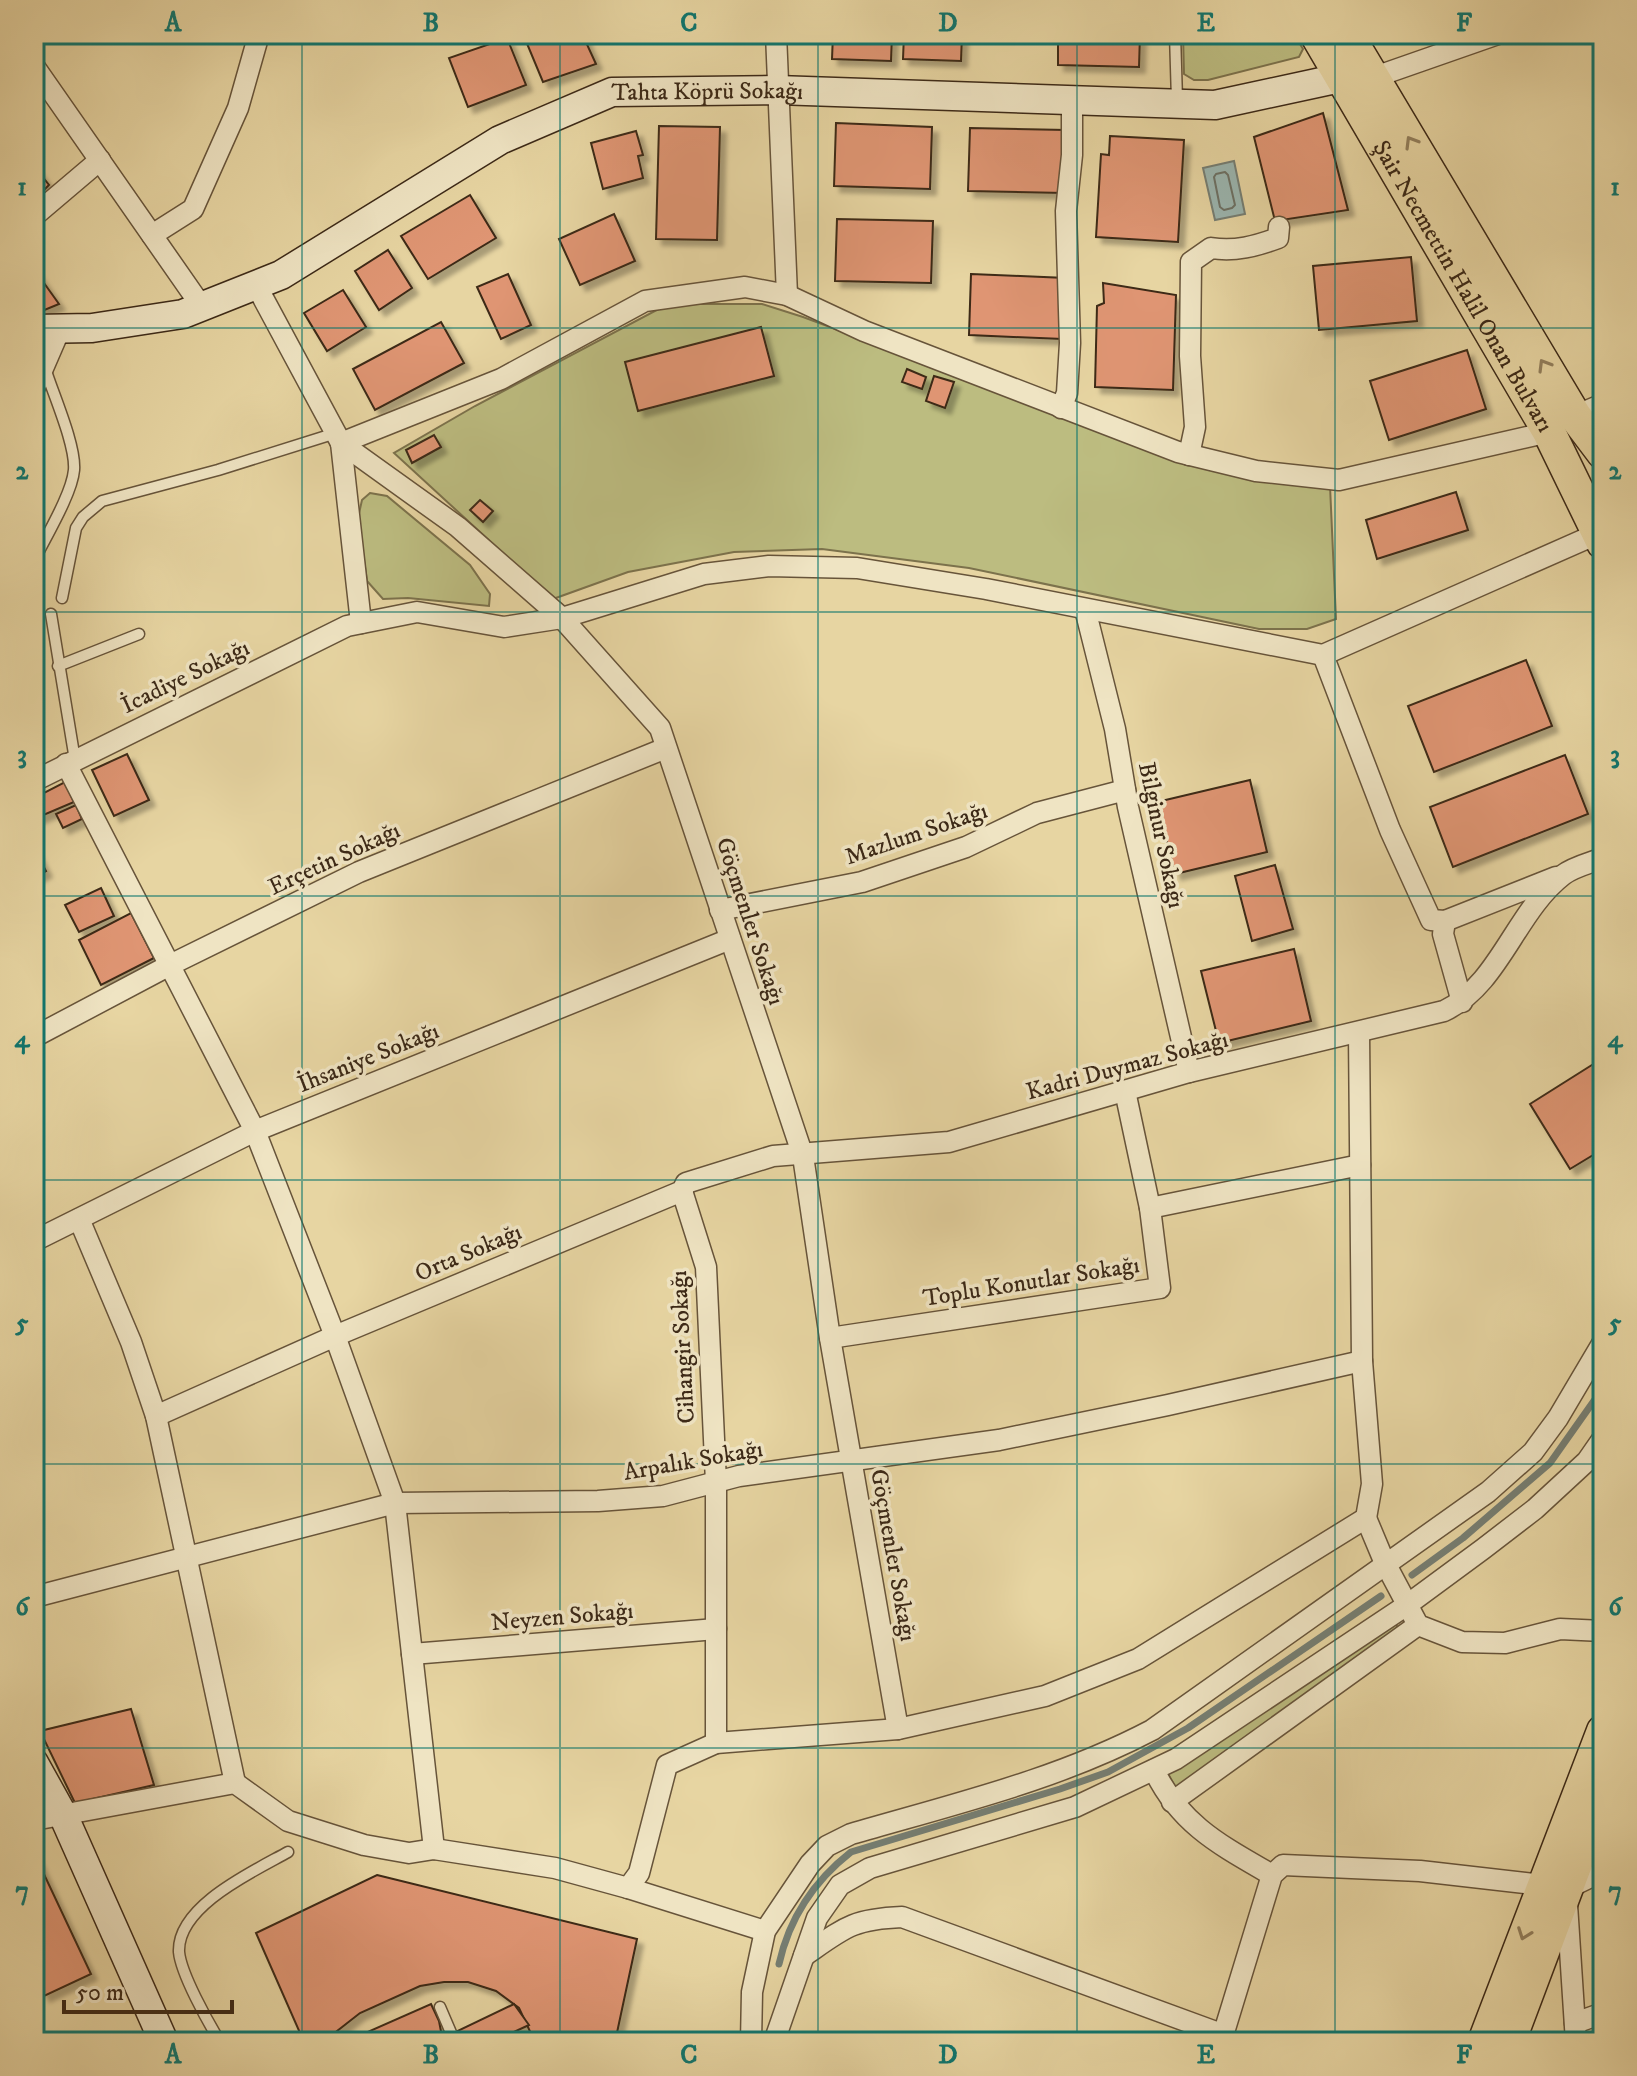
<svg xmlns="http://www.w3.org/2000/svg" width="1637" height="2076" viewBox="0 0 1637 2076" font-family="'IM FELL DW Pica',serif">
  <style>
    .green { fill: #bcbc80; stroke: #7c724c; stroke-width: 2 }
    .water { fill: #9bb6b0; stroke: #757e73; stroke-width: 2 }
    .lines { fill: none; stroke-linecap: round; stroke-linejoin: round }
    .shore { stroke: #6c7064; stroke-width: 2 }
    .stream { stroke: #757e73; stroke-width: 7 }
    .building { fill: #df9573; stroke: #3c2917; stroke-width: 2; filter: url(#shadow) }
    .lane-casing { stroke: #67543a; stroke-width: 13 }
    .street-casing { stroke: #67543a; stroke-width: 23 }
    .secondary-casing { stroke: #3c2917; stroke-width: 31 }
    .primary-casing { stroke: #3c2917; stroke-width: 35 }
    .lane { stroke: #efe4c3; stroke-width: 10 }
    .street { stroke: #efe4c3; stroke-width: 20 }
    .secondary { stroke: #efe4c3; stroke-width: 28 }
    .primary { stroke: #e7d5a2; stroke-width: 32 }
    .oneway { stroke: #927f5c }
    .grid { fill: none; stroke: #0f766e; stroke-width: 2; stroke-opacity: 0.55 }
    .labels { text-anchor: middle; stroke-width: 7; stroke-linejoin: round; paint-order: stroke }
    .street-label { font-size: 24px; fill: #3c2917; stroke: #efe4c3 }
    .neatline { fill: none; stroke: #0f766e; stroke-width: 3 }
    .grid-label { font-size: 26px; text-anchor: middle; font-weight: bold; fill: #0f766e }
  </style>
  <defs>
    <filter id="shadow"><feDropShadow dx="6" dy="6" stdDeviation="2" flood-color="#0004"/></filter>
  </defs>
  <rect width="100%" height="100%" fill="#e7d5a2"/>
  <filter id="stains"><feTurbulence type="fractalNoise" baseFrequency=".0025" numOctaves="4"/><feColorMatrix values="0 0 0 0 .2 0 0 0 0 .09 0 0 0 0 .02 0 0 0 .5 -.17"/></filter>
  <radialGradient id="worn" r=".72"><stop offset=".6" stop-color="#630" stop-opacity="0"/><stop offset="1" stop-color="#630" stop-opacity=".3"/></radialGradient>
  <!-- green -->
  <g class="green">
    <path d="M1183,34H1294L1303,49L1299,57L1208,80H1194L1184,74Z"/>
    <path d="M668,304H762L803,317L1011,394L1330,486L1336,619L1307,629H1259L969,568L822,549L734,552L628,572L553,599L394,453L475,406Z"/>
    <path d="M370,493L387,496L470,565L490,594L489,606L408,598L383,599L367,581L358,518L362,500Z"/>
    <path d="M1392,1619L1402,1633L1177,1790L1166,1770Z"/>
  </g>
  <!-- water -->
  <path class="water" d="M1234,161L1245,214L1215,220L1203,168Z"/>
  <g class="lines">
    <!-- shore -->
    <path class="shore" d="M1225,172L1228,175L1235,205L1232,208L1224,210L1220,207L1214,177L1216,174Z"/>
    <!-- stream -->
    <g class="stream">
      <path d="M1412,1575L1463,1538L1550,1463L1603,1388"/>
      <path d="M779,1964C789,1919 814,1881 851,1852L1060,1789L1108,1772L1188,1728L1381,1596"/>
    </g>
  </g>
  <!-- building -->
  <g class="building">
    <path d="M523,34H591L584,38L596,64L543,82Z"/>
    <path d="M833,34H892L891,61L832,59Z"/>
    <path d="M904,34H962L961,61L903,59Z"/>
    <path d="M1058,34H1140L1139,67L1058,65Z"/>
    <path d="M507,38L526,85L468,107L449,58Z"/>
    <path d="M1323,113L1348,210L1275,221L1254,137Z"/>
    <path d="M836,123L932,127L930,189L834,186Z"/>
    <path d="M659,126L720,127L717,240L656,239Z"/>
    <path d="M970,128L1066,130L1065,193L968,191Z"/>
    <path d="M636,131L643,155L638,156L643,178L603,189L591,143Z"/>
    <path d="M1110,136L1184,140L1178,242L1096,237L1101,154L1109,155Z"/>
    <path d="M34,166L49,185L34,200Z"/>
    <path d="M470,195L496,238L428,279L401,236Z"/>
    <path d="M614,214L635,261L580,285L559,239Z"/>
    <path d="M837,219L933,221L931,283L835,281Z"/>
    <path d="M388,250L412,288L379,310L355,271Z"/>
    <path d="M1411,257L1417,321L1319,330L1313,266Z"/>
    <path d="M34,269L59,304L42,311L39,306L34,308Z"/>
    <path d="M508,274L531,325L501,339L477,287Z"/>
    <path d="M971,274L1066,278L1063,339L969,335Z"/>
    <path d="M1103,283L1176,295L1173,390L1095,387L1097,306L1104,303Z"/>
    <path d="M343,290L366,327L327,351L304,313Z"/>
    <path d="M441,322L464,363L375,410L353,369Z"/>
    <path d="M761,327L774,376L638,411L625,362Z"/>
    <path d="M1467,350L1486,409L1389,440L1370,381Z"/>
    <path d="M907,369L926,377L922,389L902,382Z"/>
    <path d="M934,376L954,382L945,408L926,401Z"/>
    <path d="M434,435L441,447L412,463L406,450Z"/>
    <path d="M1456,492L1468,530L1377,559L1366,520Z"/>
    <path d="M480,500L493,511L483,522L470,510Z"/>
    <path d="M1526,660L1552,726L1434,772L1408,706Z"/>
    <path d="M127,754L149,800L114,816L92,770Z"/>
    <path d="M1565,755L1588,814L1453,867L1430,807Z"/>
    <path d="M1250,780L1267,852L1175,874L1157,802Z"/>
    <path d="M65,782L74,802L34,819V798Z"/>
    <path d="M76,805L82,819L63,828L56,814Z"/>
    <path d="M34,848L46,871L34,878Z"/>
    <path d="M1275,865L1293,929L1252,941L1235,876Z"/>
    <path d="M101,888L114,916L79,932L65,905Z"/>
    <path d="M131,913L154,958L101,985L79,940Z"/>
    <path d="M1294,949L1311,1021L1219,1043L1201,971Z"/>
    <path d="M1603,1058V1149L1570,1169L1530,1104Z"/>
    <path d="M131,1709L154,1785L75,1803L40,1731Z"/>
    <path d="M34,1853L91,1974L44,1996L34,1976Z"/>
    <path d="M377,1875L637,1939L615,2042H535L519,2008L496,1991L468,1982H444L420,1986L360,2013L323,2042H304L256,1933Z"/>
    <path d="M431,2004L439,2021L443,2042H345Z"/>
    <path d="M514,2004L529,2025L492,2042H443V2038Z"/>
  </g>
  <g class="lines">
    <!-- lane casing -->
    <g class="lane-casing">
      <g id="lane">
        <path d="M1175,34L1177,100"/>
        <path d="M34,561C45,538 72,494 74,470C76,445 53,394 45,368"/>
        <path d="M62,598L76,528L83,517L102,501L218,470L336,433"/>
        <path d="M51,614L75,760"/>
        <path d="M58,666L139,634"/>
        <path d="M440,2007L455,2042"/>
        <path d="M220,2042C208,2022 181,1974 179,1952C177,1906 254,1871 288,1852"/>
      </g>
    </g>
    <!-- street casing -->
    <g class="street-casing">
      <g id="street">
        <path d="M776,34L787,295"/>
        <path d="M34,66L202,307"/>
        <path d="M1372,78L1498,34"/>
        <path d="M34,216L100,160"/>
        <path d="M152,235L193,209L238,108L259,34"/>
        <path d="M256,285L341,443L458,527L562,618L660,728L803,1156L830,1338L898,1729"/>
        <path d="M34,389L60,329"/>
        <path d="M1061,408L1067,393L1070,343L1066,211L1072,155V100"/>
        <path d="M1575,416L1603,404"/>
        <path d="M341,443L501,379L645,301L745,287L787,295L864,331L1178,452L1256,471L1339,480L1549,432"/>
        <path d="M341,443L361,623"/>
        <path d="M1189,455L1195,427L1190,356L1191,262L1211,248C1235,252 1256,246 1278,238L1279,227"/>
        <path d="M1085,609L1115,729L1128,807L1189,1072"/>
        <path d="M1323,655L1390,830L1431,920L1445,921L1556,877"/>
        <path d="M66,764L255,1131L335,1336L395,1503L434,1849"/>
        <path d="M34,781L347,626L417,612L504,627L562,618L704,574L769,566L857,568L986,589L1323,655L1599,533"/>
        <path d="M720,910L862,882L966,847L1037,813L1125,790"/>
        <path d="M1445,921L1443,934L1462,1002"/>
        <path d="M34,1037L170,965L359,872L666,748"/>
        <path d="M682,1191L706,1267L716,1482V1743"/>
        <path d="M1150,1208L1360,1165"/>
        <path d="M79,1219L131,1342L156,1416L235,1783"/>
        <path d="M34,1241L255,1131L730,939"/>
        <path d="M830,1338L1160,1288L1150,1208L1125,1091"/>
        <path d="M156,1416L335,1336L682,1191L686,1183L773,1156L949,1142L1189,1072L1444,1011C1500,984 1515,912 1563,875C1573,867 1590,863 1603,858"/>
        <path d="M1366,1518L1384,1561L1418,1625L1462,1642L1505,1643L1560,1629L1603,1631"/>
        <path d="M34,1597L395,1503L598,1501L663,1496L739,1476L999,1440L1168,1405L1362,1361"/>
        <path d="M412,1654L716,1629"/>
        <path d="M1154,1770C1180,1825 1222,1846 1272,1875"/>
        <path d="M1172,1802L1418,1625"/>
        <path d="M34,1820L235,1783L288,1821L364,1845L409,1853L434,1849L555,1868L628,1888L639,1873L667,1765L716,1743L898,1729L1045,1696L1138,1659L1366,1518L1372,1484L1362,1361L1359,1032"/>
        <path d="M628,1888L765,1931"/>
        <path d="M804,1956C844,1928 852,1919 902,1917L1224,2035"/>
        <path d="M1575,2023L1603,2013"/>
        <path d="M751,2042L752,1992L765,1931L810,1864L827,1846L851,1834C954,1804 1057,1780 1152,1730L1488,1492L1533,1452L1558,1418L1603,1342"/>
        <path d="M774,2042L817,1918L840,1885L870,1868L1075,1807L1176,1759L1407,1605L1483,1549L1535,1509L1587,1461L1603,1438"/>
        <path d="M1221,2042L1272,1875L1283,1865L1420,1871L1542,1885"/>
        <path d="M1576,2042L1566,1889L1603,1871"/>
      </g>
    </g>
    <!-- secondary casing -->
    <g class="secondary-casing">
      <g id="secondary">
        <path id="s1" d="M34,329L92,328L183,314L281,275L500,140L612,92L777,90L1215,105L1340,78"/>
        <path d="M34,1763L64,1817L164,2042"/>
      </g>
    </g>
    <!-- primary casing -->
    <g class="primary-casing">
      <g id="primary">
        <path id="s2" d="M1316,34L1549,432L1603,543"/>
        <path d="M1347,34L1575,416L1603,453"/>
        <path d="M1484,2042L1603,1731"/>
        <path d="M1509,2042L1598,1805"/>
      </g>
    </g>
    <!-- lane -->
    <use href="#lane" class="lane"/>
    <!-- street -->
    <use href="#street" class="street"/>
    <!-- secondary -->
    <use href="#secondary" class="secondary"/>
    <!-- primary -->
    <use href="#primary" class="primary"/>
  </g>
  <!-- one-way arrows -->
  <defs><path id="oneway-chevron" d="M-2-3.5L2.5 0L-2 3.5" fill="none" stroke-width="1.6" stroke-linecap="round" stroke-linejoin="round" transform="scale(2)"/></defs>
  <g class="oneway">
    <use href="#oneway-chevron" transform="translate(1411 142) rotate(-121)"/>
    <use href="#oneway-chevron" transform="translate(1544 365) rotate(-121)"/>
    <use href="#oneway-chevron" transform="translate(1524 1934) rotate(110)"/>
  </g>
  <!-- grid -->
  <path class="grid" d="M302,34V2042M560,34V2042M818,34V2042M1077,34V2042M1335,34V2042M34,328H1603M34,612H1603M34,896H1603M34,1180H1603M34,1464H1603M34,1748H1603"/>
  <g class="labels">
    <!-- street labels -->
    <g class="street-label">
      <text dy="8" stroke="none"><textPath href="#s1" startOffset="730">Tahta Köprü Sokağı</textPath></text>
      <text dy="8" stroke="none"><textPath href="#s2" startOffset="292">Şair Necmettin Halil Onan Bulvarı</textPath></text>
      <text transform="translate(185 676) rotate(-26)" y="8">İcadiye Sokağı</text>
      <text transform="translate(916 833) rotate(-19)" y="8">Mazlum Sokağı</text>
      <text transform="translate(1162 835) rotate(78)" y="8">Bilginur Sokağı</text>
      <text transform="translate(334 858) rotate(-25)" y="8">Erçetin Sokağı</text>
      <text transform="translate(751 921) rotate(72)" y="8">Göçmenler Sokağı</text>
      <text transform="translate(368 1057) rotate(-22)" y="8">İhsaniye Sokağı</text>
      <text transform="translate(1127 1065) rotate(-15)" y="8">Kadri Duymaz Sokağı</text>
      <text transform="translate(468 1252) rotate(-23)" y="8">Orta Sokağı</text>
      <text transform="translate(1031 1281) rotate(-9)" y="8">Toplu Konutlar Sokağı</text>
      <text transform="translate(682 1347) rotate(-93)" y="8">Cihangir Sokağı</text>
      <text transform="translate(693 1460) rotate(-10)" y="8">Arpalık Sokağı</text>
      <text transform="translate(894 1555) rotate(80)" y="8">Göçmenler Sokağı</text>
      <text transform="translate(562 1616) rotate(-5)" y="8">Neyzen Sokağı</text>
    </g>
  </g>
  <!-- margin -->
  <rect width="1637" height="2076" fill="none" stroke="#e7d5a2" stroke-width="88"/>
  <!-- scale -->
  <path d="M64 2000v12h168v-12" fill="none" stroke="#3c2917" stroke-width="4"/>
  <text x="76" y="2000" font-size="24" fill="#3c2917" stroke="#efe4c3" stroke-width="6" paint-order="stroke">50 m</text>
  <rect x="44" y="44" width="1549" height="1988" class="neatline"/>
  <g class="grid-label">
    <text x="173" y="31">A</text>
    <text x="431" y="31">B</text>
    <text x="689" y="31">C</text>
    <text x="948" y="31">D</text>
    <text x="1206" y="31">E</text>
    <text x="1464" y="31">F</text>
    <text x="22" y="195">1</text>
    <text x="1615" y="195">1</text>
    <text x="22" y="479">2</text>
    <text x="1615" y="479">2</text>
    <text x="22" y="763">3</text>
    <text x="1615" y="763">3</text>
    <text x="22" y="1047">4</text>
    <text x="1615" y="1047">4</text>
    <text x="22" y="1331">5</text>
    <text x="1615" y="1331">5</text>
    <text x="22" y="1615">6</text>
    <text x="1615" y="1615">6</text>
    <text x="22" y="1899">7</text>
    <text x="1615" y="1899">7</text>
    <text x="173" y="2063">A</text>
    <text x="431" y="2063">B</text>
    <text x="689" y="2063">C</text>
    <text x="948" y="2063">D</text>
    <text x="1206" y="2063">E</text>
    <text x="1464" y="2063">F</text>
  </g>
  <rect width="100%" height="100%" filter="url(#stains)"/>
  <rect width="100%" height="100%" fill="url(#worn)"/>
</svg>
